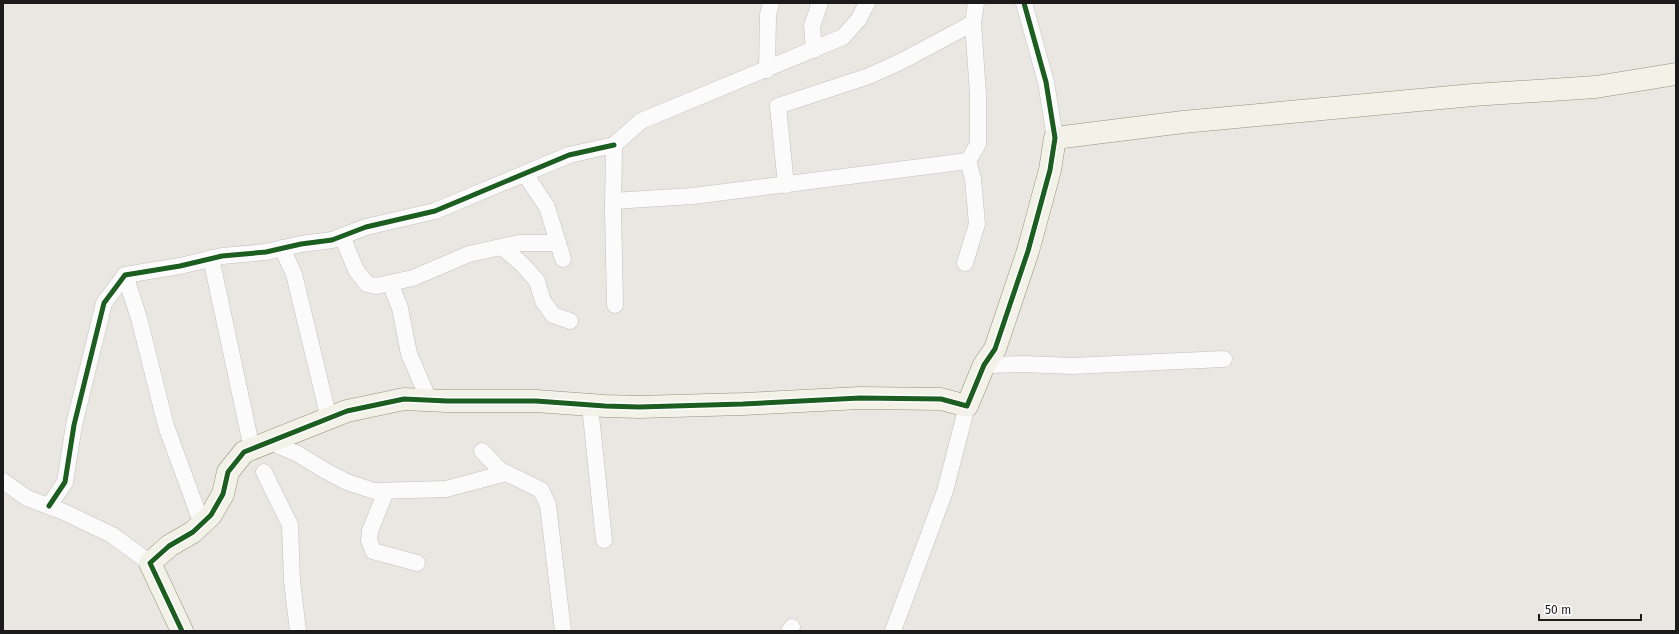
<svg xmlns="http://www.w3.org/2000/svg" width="1679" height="634" viewBox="0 0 1679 634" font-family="'Fira Sans',sans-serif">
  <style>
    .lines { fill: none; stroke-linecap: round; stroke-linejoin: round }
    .street-casing { stroke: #c2c1bf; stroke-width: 17 }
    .secondary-casing { stroke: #94927a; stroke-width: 23 }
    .street { stroke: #fcfbfb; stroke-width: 16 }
    .secondary { stroke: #f2f2e8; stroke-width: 22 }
    .cycleway-casing { stroke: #fff; stroke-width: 8 }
    .cycleway { stroke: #1b5e20; stroke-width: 5 }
  </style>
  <rect width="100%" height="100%" fill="#eae6e2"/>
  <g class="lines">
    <!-- street casing -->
    <g class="street-casing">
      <g id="street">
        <path d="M1024,3L1046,82L1055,138"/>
        <path d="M814,50L812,26L820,3"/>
        <path d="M767,70L768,15L771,3"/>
        <path d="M525,174L547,207L563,259"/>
        <path d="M786,185L778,106L869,76L902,61L973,23L976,3"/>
        <path d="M613,201L693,196L968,161L978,144V94L973,23"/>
        <path d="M342,236L356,270L367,284L376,286L413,278L469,254L519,243H558"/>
        <path d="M502,247L522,264L537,281L543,301L553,315L570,321"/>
        <path d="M282,248L294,274L329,419"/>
        <path d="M211,258L252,449"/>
        <path d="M965,263L977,224L973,179L968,161"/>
        <path d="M125,275L139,318L166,426L202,524"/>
        <path d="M390,283L400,308L409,354L429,400"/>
        <path d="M615,305L613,210L614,145L641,121L843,37L859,19L867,3"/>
        <path d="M984,365L1024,364L1072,366L1224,359"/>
        <path d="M590,406L604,540"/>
        <path d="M270,442L298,454L324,470L347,482L374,491L446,489L506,473"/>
        <path d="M482,451L500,470L541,490L548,505L563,631"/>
        <path d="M264,472L290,525L292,581L298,631"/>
        <path d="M3,481L27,498L64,512L112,535L150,563"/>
        <path d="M386,491L370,531L369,540L373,551L417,563"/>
        <path d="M49,506L65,482L74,425L104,303L125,275L180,266L222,256L266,252L301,244L332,240L366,227L435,211L569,155L614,145"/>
        <path d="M789,631L792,627"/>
        <path d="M893,631L945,491L967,406"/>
      </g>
    </g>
    <!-- secondary casing -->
    <g class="secondary-casing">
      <path id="secondary" d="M182,631L150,563L169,546L193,532L211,515L223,494L228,472L244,452L347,411L404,399L447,401H536L605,406L639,407L743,404L860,398L941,399L967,406L984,365L995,349L1028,251L1050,170L1055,138L1183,122L1473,95L1596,87L1676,74"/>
    </g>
    <!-- street -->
    <use href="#street" class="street"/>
    <!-- secondary -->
    <use href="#secondary" class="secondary"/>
    <!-- cycleway casing -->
    <g class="cycleway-casing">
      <g id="cycleway">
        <path d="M49,506L65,482L74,425L104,303L125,275L180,266L222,256L266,252L301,244L332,240L366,227L435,211L569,155L614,145"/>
        <path d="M182,631L150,563L169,546L193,532L211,515L223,494L228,472L244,452L347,411L404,399L447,401H536L605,406L639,407L743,404L860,398L941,399L967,406L984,365L995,349L1028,251L1050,170L1055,138L1046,82L1024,3"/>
      </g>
    </g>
    <!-- cycleway -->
    <use href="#cycleway" class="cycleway"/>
  </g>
  <!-- border -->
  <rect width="1679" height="634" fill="none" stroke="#1b1b1b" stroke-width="8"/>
  <!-- scale -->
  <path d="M1539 614v6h102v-6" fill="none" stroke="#1b1b1b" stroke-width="2"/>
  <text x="1545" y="614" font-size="12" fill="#1b1b1b" stroke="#ffffff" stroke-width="3" paint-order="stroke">50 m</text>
</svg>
